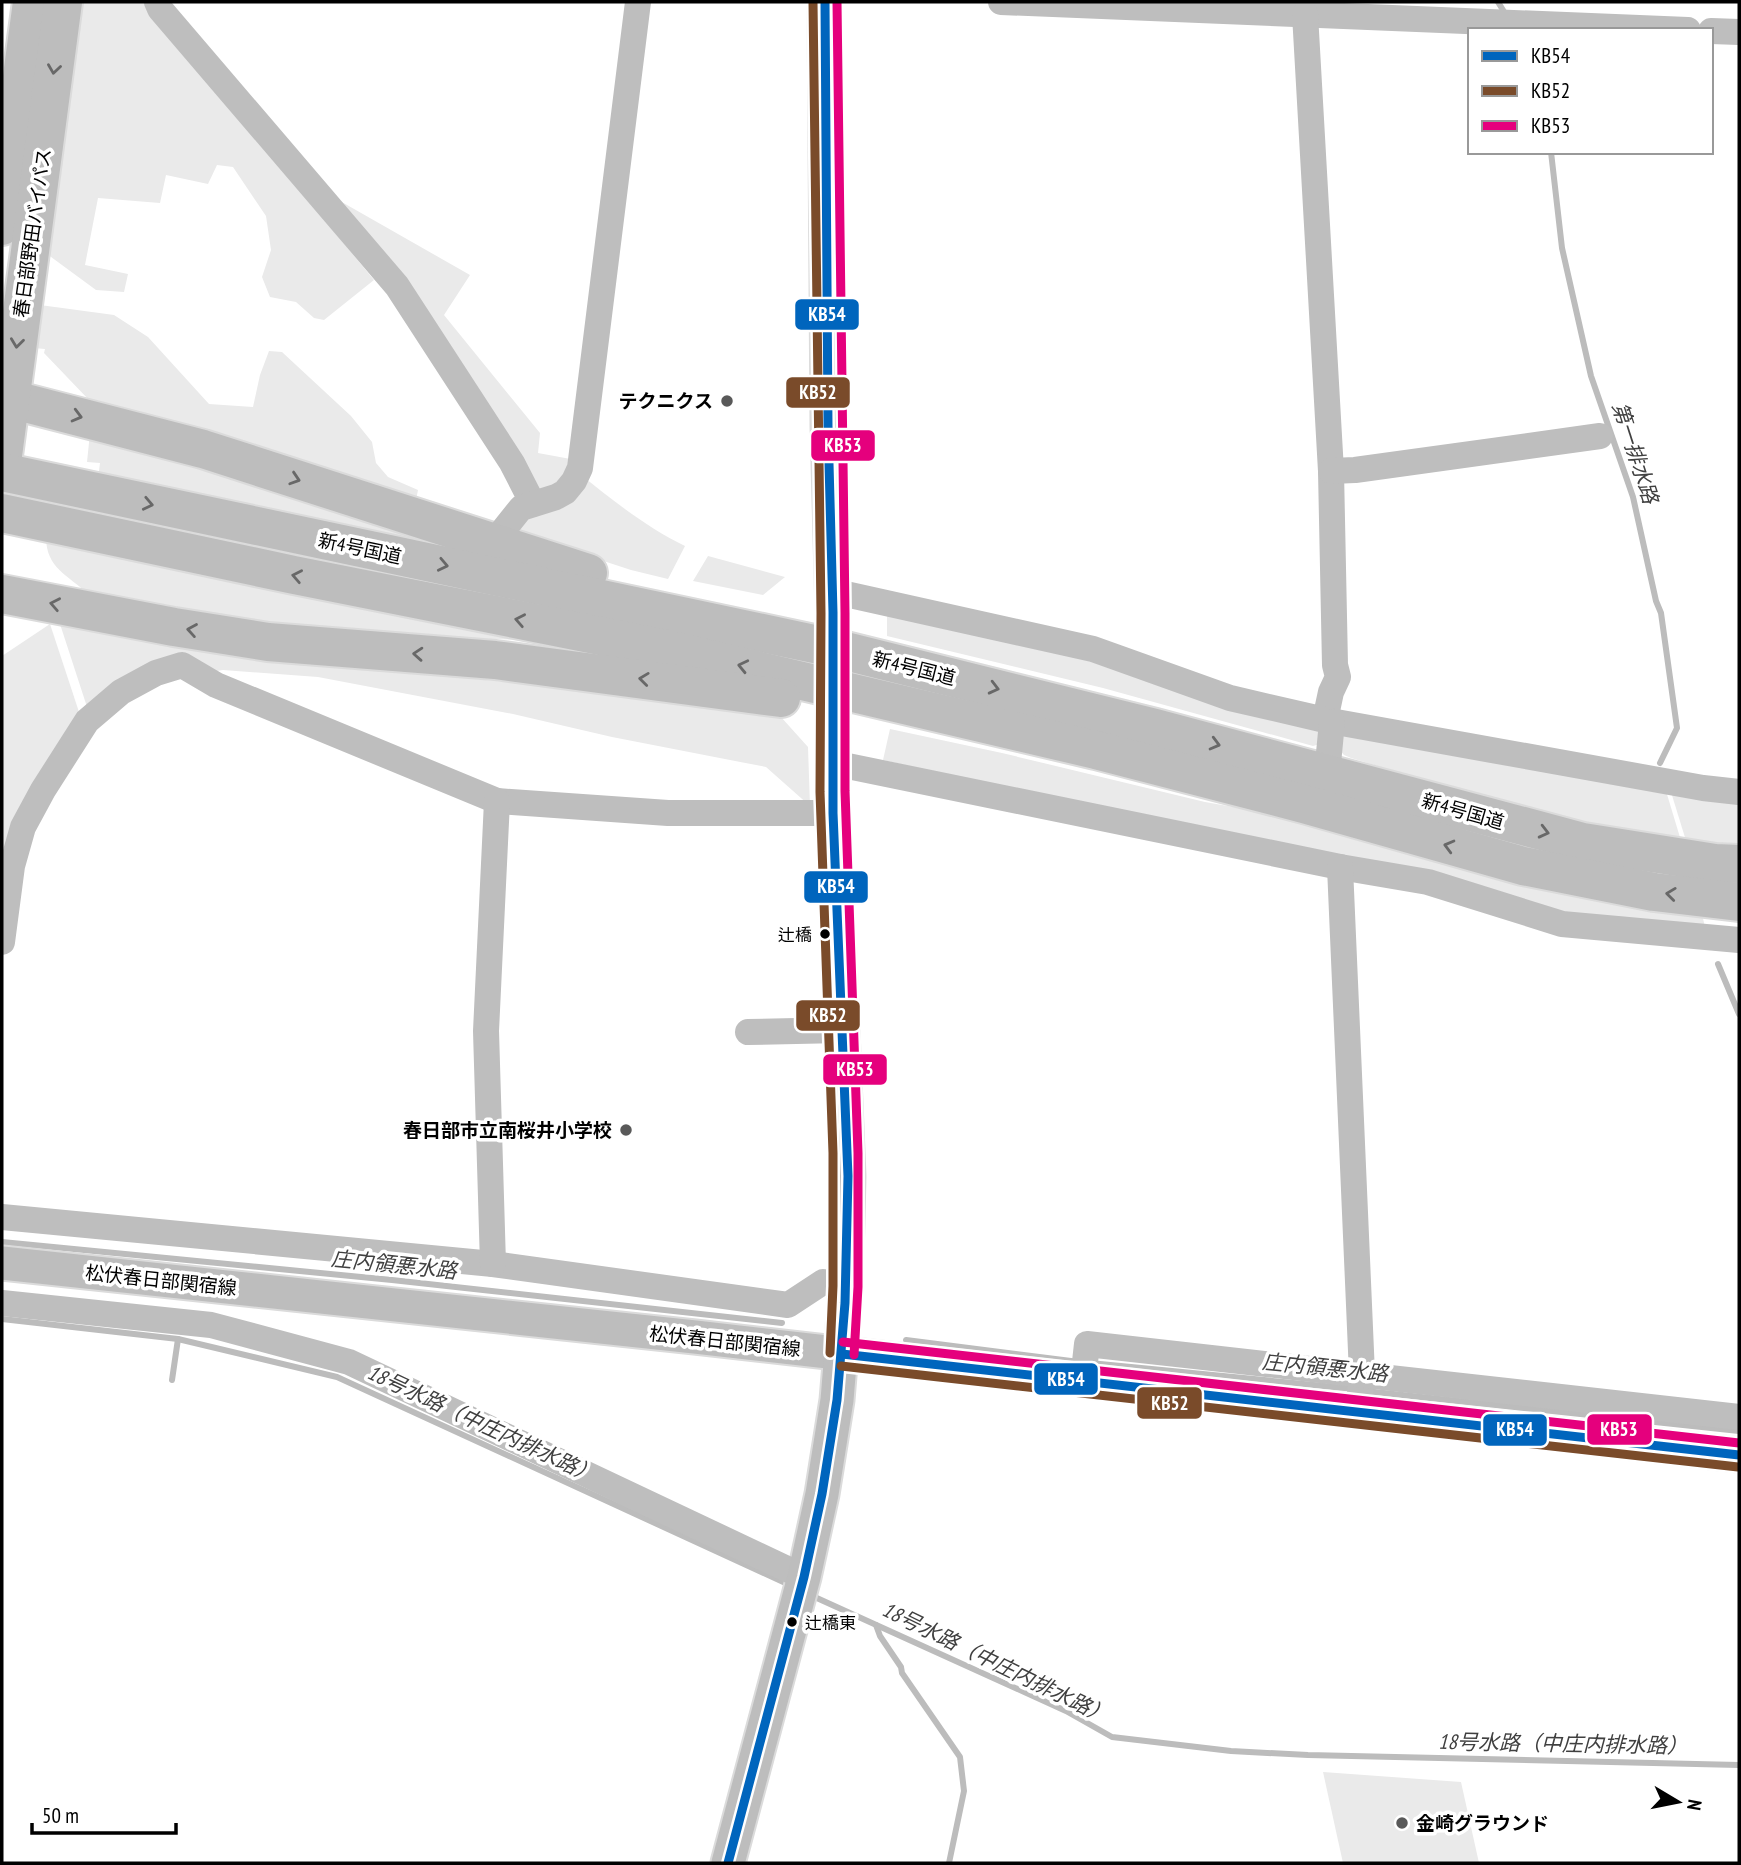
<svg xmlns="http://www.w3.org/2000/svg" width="1741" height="1865" viewBox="0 0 1741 1865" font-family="'PT Sans Narrow','Noto Sans JP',sans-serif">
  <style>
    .green { fill: #eaeaea }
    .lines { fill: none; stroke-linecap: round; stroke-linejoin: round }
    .stream { stroke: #bcbcbc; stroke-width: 6 }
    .major-casing { stroke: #dbdbdb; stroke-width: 37 }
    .highway-casing { stroke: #dbdbdb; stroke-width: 42 }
    .minor { stroke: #bebebe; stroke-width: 26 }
    .major { stroke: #bdbdbd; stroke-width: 33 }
    .highway { stroke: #bdbdbd; stroke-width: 38 }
    .bus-1-casing { stroke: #fff; stroke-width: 14 }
    .bus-2-casing { stroke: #fff; stroke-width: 14 }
    .bus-3-casing { stroke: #fff; stroke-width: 14 }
    .bus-1 { stroke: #0065bd; stroke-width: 9 }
    .bus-2 { stroke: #7a4b2a; stroke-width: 9 }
    .bus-3 { stroke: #e5007d; stroke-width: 9 }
    .oneway { stroke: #686868 }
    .poi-dot { fill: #595959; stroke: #fff; stroke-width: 2.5 }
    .bus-dot { fill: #000; stroke: #fff; stroke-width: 2.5 }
    .labels { text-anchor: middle; stroke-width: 7; stroke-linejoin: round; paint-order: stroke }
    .bus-label { font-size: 17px; fill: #000; stroke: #fff; text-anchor: end }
    .street-label { font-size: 19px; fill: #000; stroke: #fff }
    .poi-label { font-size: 19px; font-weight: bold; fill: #000; stroke: #fff; text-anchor: end }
    .water-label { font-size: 21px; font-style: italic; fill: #404040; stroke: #fff }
    .line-badge { stroke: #fff; stroke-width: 2.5 }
    .badge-label { font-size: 19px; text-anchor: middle; font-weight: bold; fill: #fff }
  </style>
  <rect width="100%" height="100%" fill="#fff"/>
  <!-- green -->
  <g class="green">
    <path d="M79,2H158L242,120L374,280L324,320L314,318L296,302L270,297L262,277L271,250L266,216L233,167L217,165L208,184L166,175L160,203L98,198L85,265L128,274L124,292L96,290L47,254Z"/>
    <path d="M326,193L470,275L444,315L540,433L538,453L576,460L543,498Z"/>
    <path d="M40,305L114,315L148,337L209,404L253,407L260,375L269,351L282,352L351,416L372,442L376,463L388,477L418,490L416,500L89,400L44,353L45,349L34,348Z"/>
    <path d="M90,433L460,549L98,479L100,463L87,462Z"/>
    <path d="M581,475C615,502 646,527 685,546L668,579L631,570L509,530Z"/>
    <path d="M46,537L531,640L344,636L88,594C68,575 46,568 46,537Z"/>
    <path d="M708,556L785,577L763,595L693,581Z"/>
    <path d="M887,612L1080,655L1326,727L1320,744L1313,746L1103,688L887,636Z"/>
    <path d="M50,624L79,712L2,897V656Z"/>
    <path d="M60,624L239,655L604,692L688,702L781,717L808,747L810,806L766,767L612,737L513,714L318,677L223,670L203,673L182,660L88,710Z"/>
    <path d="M890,729L1002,753L1205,802L1313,821L1701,910L1705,927L1562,914L883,760Z"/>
    <path d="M1339,732L1666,791L1682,844C1570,821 1460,791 1351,758L1344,755L1338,748Z"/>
    <path d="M1671,792L1739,801V851L1687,844Z"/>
    <path d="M1323,1772L1461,1782L1479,1863H1343Z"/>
  </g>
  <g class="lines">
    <!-- stream -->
    <g class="stream">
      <path d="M1498,2L1506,15"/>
      <path d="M1551,152L1562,248L1591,376L1633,497L1656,601L1661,613L1677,728L1660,763"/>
      <path d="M1718,964L1739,1014"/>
      <path d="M2,1242L392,1280L782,1323"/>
      <path d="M2,1319L178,1339L337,1377L792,1586"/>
      <path d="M906,1340L1079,1362"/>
      <path d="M1090,1363L1355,1389"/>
      <path d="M172,1380L178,1339"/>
      <path d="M1365,1391L1739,1431"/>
      <path d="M808,1594L1066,1711L1112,1737L1231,1751L1308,1755L1739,1765"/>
      <path d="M876,1625L880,1636L901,1667L902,1673L960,1757L964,1791L949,1863"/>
    </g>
    <!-- major casing -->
    <g class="major-casing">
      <g id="major">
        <path d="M2,1263L695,1337L1739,1455"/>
        <path d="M728,1863L804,1577L822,1494L837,1400L845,1303L848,1176L833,813V612L828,426L825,2"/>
      </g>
    </g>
    <!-- highway casing -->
    <g class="highway-casing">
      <g id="highway">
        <path d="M2,226L32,2"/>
        <path d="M2,397L203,449L588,573"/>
        <path d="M2,463L63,2"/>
        <path d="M2,472L833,648L1155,728L1583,842L1715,863L1739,864"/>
        <path d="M2,513L294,575L671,650L1096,750L1304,804L1523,866L1654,892L1739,902"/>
        <path d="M2,594L174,627L268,642L495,660L781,698"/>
      </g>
    </g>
    <!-- minor -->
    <g class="minor">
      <path d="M157,2L160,9L397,286L512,463L533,504"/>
      <path d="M1001,2L1688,30"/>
      <path d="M1305,14L1331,471L1335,665L1338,677L1331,692L1325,720"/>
      <path d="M1711,31L1739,32"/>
      <path d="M1331,471L1355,470L1600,436"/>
      <path d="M493,543L521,508L556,497L565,492L574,481L580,468L638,2"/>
      <path d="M832,591L1093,649L1230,698L1325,720L1703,788L1739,792"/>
      <path d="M833,763L1340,867L1428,882L1562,924L1739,940"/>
      <path d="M1327,774L1332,722"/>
      <path d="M1340,867L1362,1374L1358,1411"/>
      <path d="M2,942L12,866L23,827L43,790L87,721L121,692L156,673L182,665L216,685L497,801L668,813H833"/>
      <path d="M748,1032L842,1030"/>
      <path d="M2,1217L493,1264L788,1305L823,1282"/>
      <path d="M493,1264L486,1031L497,801"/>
      <path d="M2,1303L211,1325L349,1362L804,1577"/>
      <path d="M1083,1380L1087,1344L1739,1417"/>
    </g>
    <!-- major -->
    <use href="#major" class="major"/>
    <!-- highway -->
    <use href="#highway" class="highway"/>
    <!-- bus-1 casing -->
    <g class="bus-1-casing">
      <g id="bus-1">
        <path d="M842,1354L1739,1455"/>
        <path d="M728,1863L804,1577L822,1494L837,1400L845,1303L848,1176L833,813V612L828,426L825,2"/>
      </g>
    </g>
    <!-- bus-2 casing -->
    <g class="bus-2-casing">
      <g id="bus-2">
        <path d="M813,2L821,613L820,792L833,1153V1286L830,1353"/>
        <path d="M841,1366L1738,1467"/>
      </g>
    </g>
    <!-- bus-3 casing -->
    <g class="bus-3-casing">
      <g id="bus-3">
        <path d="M837,2L845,613V791L858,1153V1287L854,1355"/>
        <path d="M843,1342L1739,1443"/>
      </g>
    </g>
    <!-- bus-1 -->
    <use href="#bus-1" class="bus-1"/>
    <!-- bus-2 -->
    <use href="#bus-2" class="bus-2"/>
    <!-- bus-3 -->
    <use href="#bus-3" class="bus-3"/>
  </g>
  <!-- one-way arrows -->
  <defs><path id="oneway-chevron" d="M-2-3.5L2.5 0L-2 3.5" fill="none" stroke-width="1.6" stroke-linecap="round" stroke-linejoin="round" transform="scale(1.75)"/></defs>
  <g class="oneway">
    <use href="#oneway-chevron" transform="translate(54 69) rotate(98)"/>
    <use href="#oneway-chevron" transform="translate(17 343) rotate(97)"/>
    <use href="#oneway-chevron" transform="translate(77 416) rotate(15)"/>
    <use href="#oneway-chevron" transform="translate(295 479) rotate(18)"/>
    <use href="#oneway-chevron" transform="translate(148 504) rotate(12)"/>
    <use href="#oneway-chevron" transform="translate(443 565) rotate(12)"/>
    <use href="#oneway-chevron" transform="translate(297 576) rotate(-169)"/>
    <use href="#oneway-chevron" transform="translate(55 604) rotate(-169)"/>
    <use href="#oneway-chevron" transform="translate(520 620) rotate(-169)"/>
    <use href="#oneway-chevron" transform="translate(192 630) rotate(-170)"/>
    <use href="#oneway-chevron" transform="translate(418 654) rotate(-176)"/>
    <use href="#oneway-chevron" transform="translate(743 666) rotate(-167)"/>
    <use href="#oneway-chevron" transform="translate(644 679) rotate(-173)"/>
    <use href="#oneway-chevron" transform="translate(994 688) rotate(14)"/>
    <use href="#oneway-chevron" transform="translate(1215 744) rotate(15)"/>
    <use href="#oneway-chevron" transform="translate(1544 832) rotate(14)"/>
    <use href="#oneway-chevron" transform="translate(1449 846) rotate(-165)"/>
    <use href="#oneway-chevron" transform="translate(1671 894) rotate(-173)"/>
  </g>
  <!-- markers -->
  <g class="poi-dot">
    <circle cx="727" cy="401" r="7"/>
    <circle cx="626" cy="1130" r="7"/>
    <circle cx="1402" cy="1823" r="7"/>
  </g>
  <g class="bus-dot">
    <circle cx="825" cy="934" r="6"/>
    <circle cx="792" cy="1622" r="6"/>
  </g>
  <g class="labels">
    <!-- bus labels -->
    <g class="bus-label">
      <text x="812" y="941">辻橋</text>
      <text x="805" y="1629" text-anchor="start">辻橋東</text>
    </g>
    <!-- street labels -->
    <g class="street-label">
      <text transform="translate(32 233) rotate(-82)" y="7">春日部野田バイパス</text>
      <text transform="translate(360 548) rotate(12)" y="7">新4号国道</text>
      <text transform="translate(914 668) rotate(14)" y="7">新4号国道</text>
      <text transform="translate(1463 811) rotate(16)" y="7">新4号国道</text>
      <text transform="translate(161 1280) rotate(6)" y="7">松伏春日部関宿線</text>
      <text transform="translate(725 1341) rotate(6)" y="7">松伏春日部関宿線</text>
    </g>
    <!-- poi labels -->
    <g class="poi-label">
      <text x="713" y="408">テクニクス</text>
      <text x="612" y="1137">春日部市立南桜井小学校</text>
      <text x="1416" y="1830" text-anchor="start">金崎グラウンド</text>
    </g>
    <!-- water labels -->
    <g class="water-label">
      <text transform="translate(1635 453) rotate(72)" y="7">第一排水路</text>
      <text transform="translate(394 1265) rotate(6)" y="7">庄内領悪水路</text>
      <text transform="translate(1325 1368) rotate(6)" y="7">庄内領悪水路</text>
      <text transform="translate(482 1424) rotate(25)" y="7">18号水路（中庄内排水路）</text>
      <text transform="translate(996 1663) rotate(26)" y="7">18号水路（中庄内排水路）</text>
      <text transform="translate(1563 1744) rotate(1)" y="7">18号水路（中庄内排水路）</text>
    </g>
  </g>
  <g class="line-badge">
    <rect x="794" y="298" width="66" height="33" rx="7" fill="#0065bd"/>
    <rect x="785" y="376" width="66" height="33" rx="7" fill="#7a4b2a"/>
    <rect x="810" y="429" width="66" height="33" rx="7" fill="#e5007d"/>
    <rect x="803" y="870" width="66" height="34" rx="7" fill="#0065bd"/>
    <rect x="795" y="999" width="66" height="33" rx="7" fill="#7a4b2a"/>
    <rect x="822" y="1053" width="66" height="33" rx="7" fill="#e5007d"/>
    <rect x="1033" y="1362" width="66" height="34" rx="7" fill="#0065bd"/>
    <rect x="1136" y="1386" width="67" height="34" rx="7" fill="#7a4b2a"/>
    <rect x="1586" y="1413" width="67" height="33" rx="7" fill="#e5007d"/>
    <rect x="1482" y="1413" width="66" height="34" rx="7" fill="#0065bd"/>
  </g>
  <g class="badge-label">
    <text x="827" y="321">KB54</text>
    <text x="818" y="399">KB52</text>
    <text x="843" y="452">KB53</text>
    <text x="836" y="893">KB54</text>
    <text x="828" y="1022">KB52</text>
    <text x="855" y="1076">KB53</text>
    <text x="1066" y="1386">KB54</text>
    <text x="1170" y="1410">KB52</text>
    <text x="1619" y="1436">KB53</text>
    <text x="1515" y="1436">KB54</text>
  </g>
  <!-- border -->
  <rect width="1741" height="1865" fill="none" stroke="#000000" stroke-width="7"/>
  <!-- legend -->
  <rect x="1468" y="28" width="245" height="126" fill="#ffffff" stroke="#999999" stroke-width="2"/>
  <rect x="1482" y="51" width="35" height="10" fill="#0065bd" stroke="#999999" stroke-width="2"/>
  <text x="1531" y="63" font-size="21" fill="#000000">KB54</text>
  <rect x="1482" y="86" width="35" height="10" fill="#7a4b2a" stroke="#999999" stroke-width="2"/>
  <text x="1531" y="98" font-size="21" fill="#000000">KB52</text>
  <rect x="1482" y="121" width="35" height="10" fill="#e5007d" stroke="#999999" stroke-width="2"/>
  <text x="1531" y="133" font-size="21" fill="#000000">KB53</text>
  <!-- north arrow -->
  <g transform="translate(1678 1802) rotate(100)" stroke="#ffffff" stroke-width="5" paint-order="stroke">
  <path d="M0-5L12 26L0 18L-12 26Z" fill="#000000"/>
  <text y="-10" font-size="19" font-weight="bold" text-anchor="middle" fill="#000000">N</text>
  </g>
  <!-- scale -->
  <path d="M32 1823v10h144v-10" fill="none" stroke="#000000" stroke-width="3.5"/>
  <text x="42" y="1823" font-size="21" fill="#000000" stroke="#ffffff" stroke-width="5" paint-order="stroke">50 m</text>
</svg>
